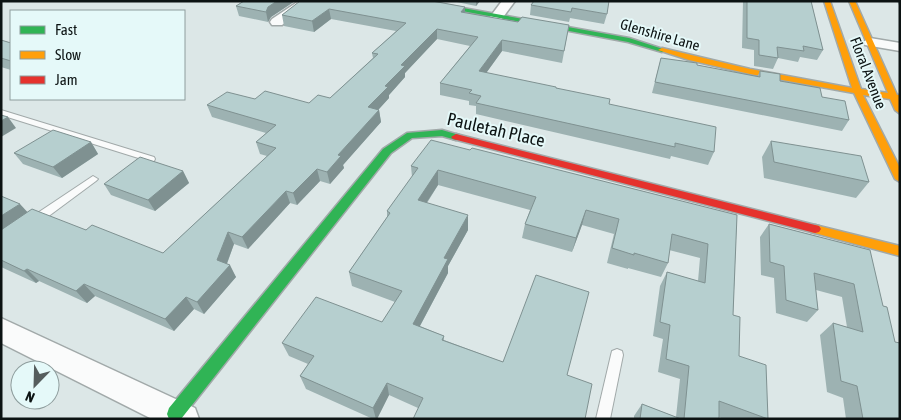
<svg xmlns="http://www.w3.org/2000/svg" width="901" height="420" viewBox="0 0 901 420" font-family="'Asap Condensed',sans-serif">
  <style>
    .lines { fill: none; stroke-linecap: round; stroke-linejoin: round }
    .lane-casing { stroke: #a1a9a9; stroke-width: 2 }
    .street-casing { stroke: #a1a9a9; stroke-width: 3 }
    .fast-casing { stroke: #a1a9a9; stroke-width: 3 }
    .slow-casing { stroke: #a1a9a9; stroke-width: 3 }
    .jam-casing { stroke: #a1a9a9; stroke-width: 3 }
    .lane { fill: #fafbfb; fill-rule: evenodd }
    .street { fill: #fafbfb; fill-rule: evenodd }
    .fast { fill: #30b455; fill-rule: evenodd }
    .slow { fill: #ff9f0a; fill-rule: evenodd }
    .jam { fill: #e5322d; fill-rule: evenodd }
    .wall { fill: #9db2b2 }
    .shaded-wall { fill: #7f9191 }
    .building { fill: #b6cfcf; stroke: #7f9191 }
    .labels { text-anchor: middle; stroke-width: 4; stroke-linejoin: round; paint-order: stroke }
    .far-street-label { font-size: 15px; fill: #0c1313; stroke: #e5f9f9 }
    .street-label { font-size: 18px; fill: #0c1313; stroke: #e5f9f9 }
  </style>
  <rect width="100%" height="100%" fill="#dce7e7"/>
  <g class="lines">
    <!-- lane casing -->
    <g class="lane-casing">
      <g id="lane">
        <path d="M1,110L154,157L155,159L154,161H148L1,115Z"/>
        <path d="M93,176L98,179L96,181L38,224H30L29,221L30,218Z"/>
        <path d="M617,349L622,351L623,355L610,419H596L611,355L612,351Z"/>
      </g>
    </g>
    <!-- street casing -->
    <g class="street-casing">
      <g id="street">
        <path d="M299,1H313L282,25H272L270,22L272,19Z"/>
        <path d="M502,1H515L501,20H491L490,17Z"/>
        <path d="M870,38L900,43V51L865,45L863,42Z"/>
        <path d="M1,318L195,408L199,419H152L1,343Z"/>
      </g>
    </g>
    <!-- fast casing -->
    <g class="fast-casing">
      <g id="fast">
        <path d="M409,1H424L629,38L666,50L662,52L628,42Z"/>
        <path d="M442,130L459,135L461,137L456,140L442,136L412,138L391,153L181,419H169L167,414L169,408L383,149L407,133Z"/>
      </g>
    </g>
    <!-- slow casing -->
    <g class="slow-casing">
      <g id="slow">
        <path d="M824,1H830L861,89L888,93L849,1H855L897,95H900L899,113L895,110L890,99L863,95L900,168V182L895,179L854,93L750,74L689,60L658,50L662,48L750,69L852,88Z"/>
        <path d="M815,225L900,246V256L811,232L809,229L811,226Z"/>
      </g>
    </g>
    <!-- jam casing -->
    <g class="jam-casing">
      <path id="jam" d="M456,134L815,225L819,226L821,229L819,232L815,233L453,139L451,137Z"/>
    </g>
    <!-- lane -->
    <use href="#lane" class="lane"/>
    <!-- street -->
    <use href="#street" class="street"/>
    <!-- fast -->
    <use href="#fast" class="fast"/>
    <!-- slow -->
    <use href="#slow" class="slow"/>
    <!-- jam -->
    <use href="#jam" class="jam"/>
  </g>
  <!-- wall -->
  <g class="wall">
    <path d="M244,1H295L271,17L268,22L239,16L236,6Z"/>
    <path d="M300,1L465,7V13L518,22L569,25L562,63L502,51L486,73L556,88L609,104L714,152L708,165L671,156L670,159L476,114V106L469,105V101L440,95V83L470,46L437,39L405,73V77L389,95V98L378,110H379L381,122L343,165L344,168L330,184L320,181L297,205L290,203L248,249L234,244L227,264L236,277L204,314L194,309L174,331L95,296L87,303L39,281L36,283L1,267V196L27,212L163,253L267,156L260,154L256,142L266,133L212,117L207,105L255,99L309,103L330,98L373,58L372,53L396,31L331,19L314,32L284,26L282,15Z"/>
    <path d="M452,1H480L476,6Z"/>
    <path d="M534,1L607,14L604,24L570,18L569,22L530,15L531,5Z"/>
    <path d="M743,1H811L823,50L817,60L800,57L798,62L778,58L773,69L754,66V50L742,48Z"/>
    <path d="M897,1H900V7Z"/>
    <path d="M1,40L11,43V70L1,67Z"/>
    <path d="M661,58L757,77L760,71L780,81L822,97L849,120L842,131L652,93Z"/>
    <path d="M771,141L869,182L856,198L764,178L762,157Z"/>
    <path d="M91,142L98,154L62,178L23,164L14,153Z"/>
    <path d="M470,150L737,215L733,315L739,356L768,419H723L719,417V419H634V416L642,404L676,417L680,379L658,372L663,339L653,336L660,286L667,272L698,281L700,258L669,250L668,263L661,277L628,268V269L607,263L614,234L582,225L572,252L522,238L525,224L530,210L438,185L427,203L468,230L448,266V273L420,326L444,336V340L503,362L567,375L418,408L389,395L377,419H373L306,389L300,376L308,364L289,356L282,343L382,322L395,302L352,286L349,272L387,217V211L412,177L411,166Z"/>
    <path d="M183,171L189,183L155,211L111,195L104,184Z"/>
    <path d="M769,224L870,250L900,419H846L843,398L827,392L820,335L833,323L847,327L842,297L816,290L818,310L807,322L776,313L774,278L761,275L760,237Z"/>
  </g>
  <!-- shaded-wall -->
  <g class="shaded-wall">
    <path d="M277,1H295L271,17L268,22L266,12L268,7Z"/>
    <path d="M476,1H480L476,6Z"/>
    <path d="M465,7V18L461,12Z"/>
    <path d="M329,9L331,19L314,32L312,21Z"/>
    <path d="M437,29V39L405,73V77L389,95V98L370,119L368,107L401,65Z"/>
    <path d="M502,40V51L479,83V71Z"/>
    <path d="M379,110L381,122L343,165L344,168L330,184L327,172L338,155Z"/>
    <path d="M8,117L16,128L1,137V121Z"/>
    <path d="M91,142L98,154L62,178L53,167Z"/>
    <path d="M317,169L320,181L297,205L293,193Z"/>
    <path d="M438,170V185L419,214L418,200Z"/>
    <path d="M183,171L189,183L155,211L148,200Z"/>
    <path d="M286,191L290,203L248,249L242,237Z"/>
    <path d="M20,204L31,216L1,237V216Z"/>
    <path d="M586,210L582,225L572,252L576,238Z"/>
    <path d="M468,215V230L448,266V273L414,337L413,324L444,258Z"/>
    <path d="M228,232L234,244L224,271L230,265L236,277L204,314L197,302L217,260Z"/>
    <path d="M27,269L39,281L36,283L24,271Z"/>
    <path d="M84,284L95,296L87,303L76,291Z"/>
    <path d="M186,297L194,309L174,331L165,319Z"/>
    <path d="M387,383L389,395L377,419H376L373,408Z"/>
  </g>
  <!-- building -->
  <g class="building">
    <path d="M244,1H277L268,7L266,12L236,6Z"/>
    <path d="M300,1H432L465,7L461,12L518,22L522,17L569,25L564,51L502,40L479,71L556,87V88L610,99L609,104L716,127L714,152L675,143V147L476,103L481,96L469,93L472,90L440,83L478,37L437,29L401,65L405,66L385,86L388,87L368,107L379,110L338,155L341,156L327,172L317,169L293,193L286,191L242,237L228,232L217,260L230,265L197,302L186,297L165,319L84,284L76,291L27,269L24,271L1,260V230L32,209L86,230L92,225L163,253L276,148L256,142L276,125L207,105L227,92L255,99L265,91L309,103L318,95L330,98L378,54L372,53L406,23L329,9L312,21L282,15Z"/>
    <path d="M534,1H609L607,14L572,8L571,12L531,5Z"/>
    <path d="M747,1H811L823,50L803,46L804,51L777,47L778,58L759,55V40L747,38Z"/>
    <path d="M1,40L11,43V61L1,58Z"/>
    <path d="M661,58L697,63V65L760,77V71L780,74V81L820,88L822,97L845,101L849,120L655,82Z"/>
    <path d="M1,115L8,117L1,121Z"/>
    <path d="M53,130L91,142L53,167L14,153Z"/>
    <path d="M431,140L470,150L472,148L737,215L733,315L740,317L739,356L766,365L768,419L719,401V419H684L689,366L666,359L670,325L660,322L667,272L705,283L708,244L672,234L668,263L634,253V255L612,248L619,219L586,210L576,238L525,224L536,197L438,170L418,200L468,215L444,258L448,259L413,324L444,336L442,340L503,362L536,275L589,292L567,375L592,384L585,419H413L423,398L387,383L373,408L300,376L314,356L282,343L316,297L382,322L402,291L349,272L390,213L387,211L418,168L411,166Z"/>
    <path d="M771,141L861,156L869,182L774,162Z"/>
    <path d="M140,157L183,171L148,200L104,184Z"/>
    <path d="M1,196L20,204L1,216Z"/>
    <path d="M769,224L870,250L883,306L887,307L895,342L900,343V419H863L857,386L841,381L833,323L863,332L854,284L814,273L818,310L786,300L784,266L770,262Z"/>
    <path d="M642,404L681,419H640Z"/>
  </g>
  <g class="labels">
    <!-- far-street labels -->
    <g class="far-street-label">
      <text transform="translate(660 35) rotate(16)" y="5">Glenshire Lane</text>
      <text transform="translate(868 73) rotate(69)" y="5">Floral Avenue</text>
    </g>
    <!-- street labels -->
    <g class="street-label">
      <text transform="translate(496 130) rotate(13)" y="6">Pauletah Place</text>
    </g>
  </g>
  <!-- border -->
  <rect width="901" height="420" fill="none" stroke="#0c1313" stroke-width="5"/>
  <!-- legend -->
  <rect x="10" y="10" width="175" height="90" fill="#e5f9f9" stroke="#8e9d9d"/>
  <rect x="20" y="26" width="25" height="8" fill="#30b455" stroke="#8e9d9d"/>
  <text x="55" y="35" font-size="15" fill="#0c1313">Fast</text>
  <rect x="20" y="51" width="25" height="8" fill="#ff9f0a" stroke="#8e9d9d"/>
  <text x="55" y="60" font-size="15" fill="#0c1313">Slow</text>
  <rect x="20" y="76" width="25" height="8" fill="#e5322d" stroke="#8e9d9d"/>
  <text x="55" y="85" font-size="15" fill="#0c1313">Jam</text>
  <!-- north arrow -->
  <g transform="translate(35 385) rotate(203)"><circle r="24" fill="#e5f9f9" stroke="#8e9d9d"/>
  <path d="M0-4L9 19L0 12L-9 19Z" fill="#555d5d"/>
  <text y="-8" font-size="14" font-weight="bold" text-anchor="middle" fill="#0c1313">N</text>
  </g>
</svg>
